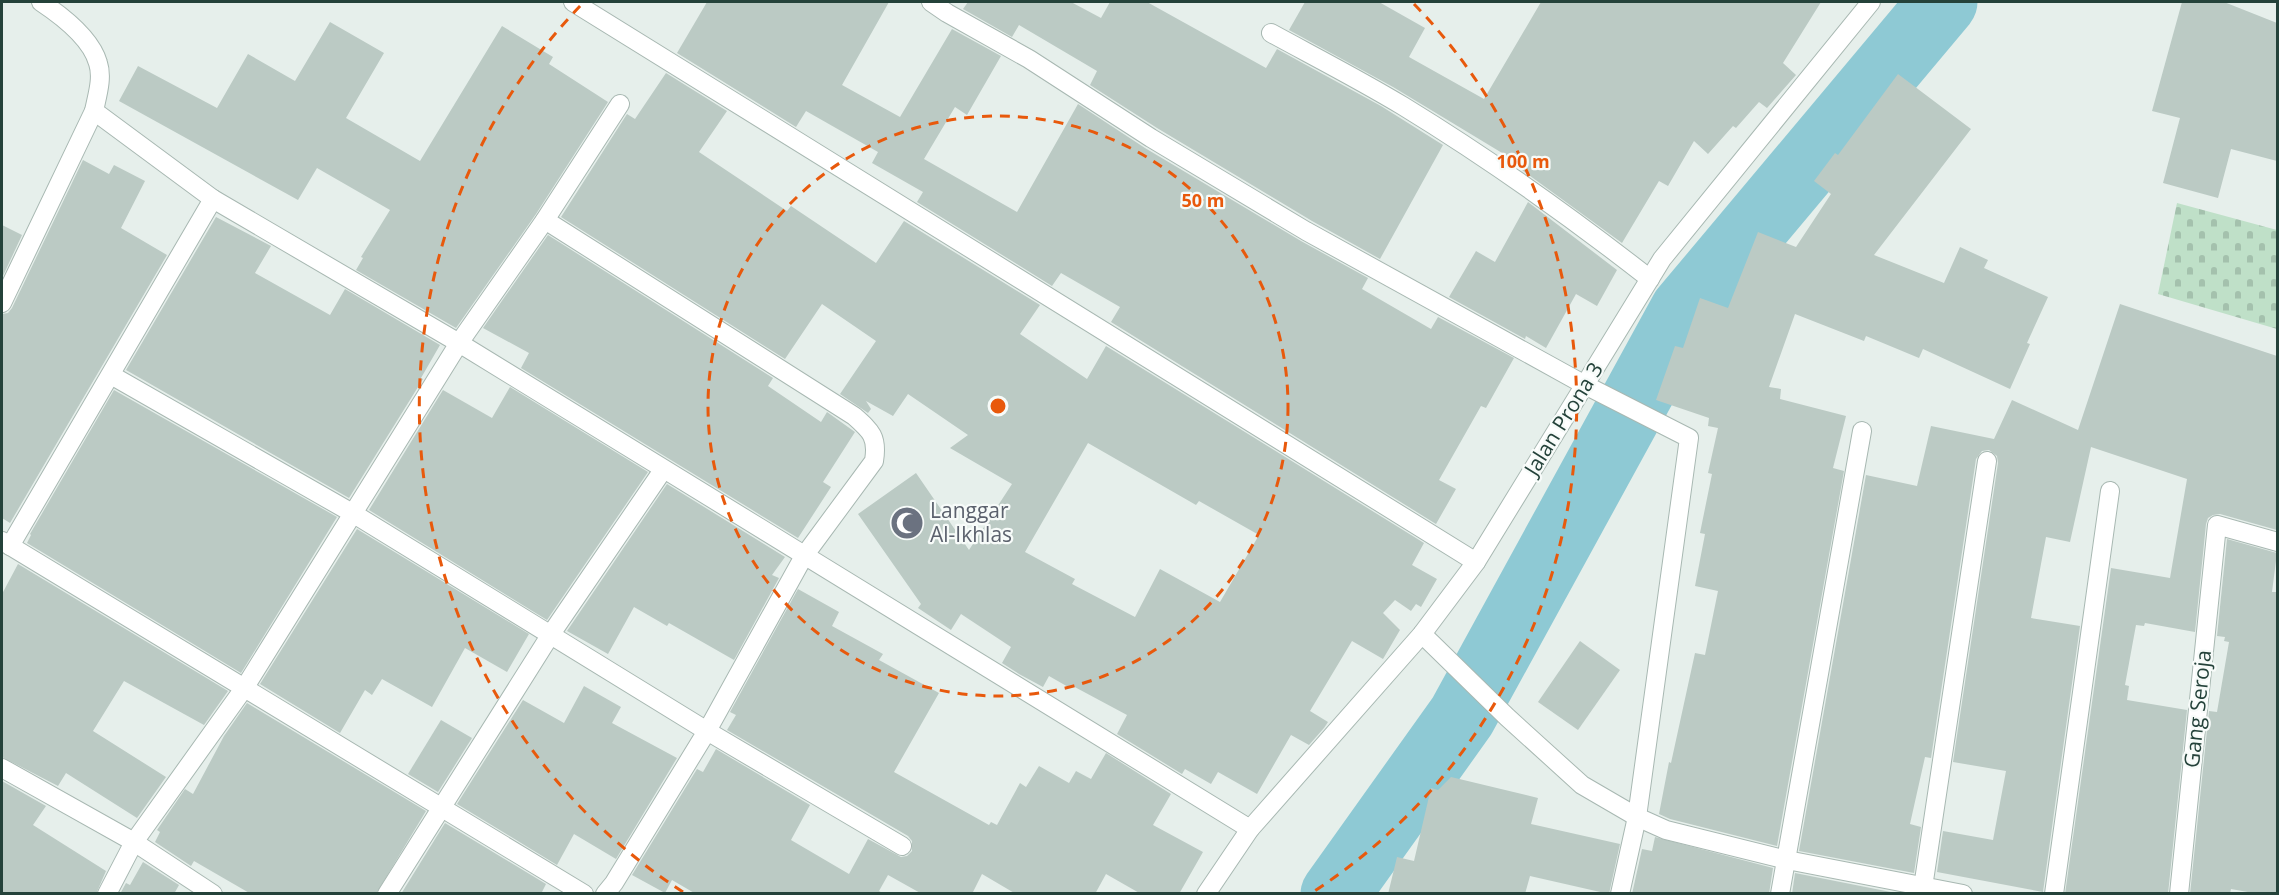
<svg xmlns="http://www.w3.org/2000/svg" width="2279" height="895" viewBox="0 0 2279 895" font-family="'Open Sans',sans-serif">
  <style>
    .cemetery { fill: url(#cemetery-stones) }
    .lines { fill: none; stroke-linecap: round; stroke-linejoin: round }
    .river { stroke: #8ec9d4; stroke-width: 69 }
    .building { fill: #bbcac4; fill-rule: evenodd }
    .minor-casing { stroke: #a8b8b2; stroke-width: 20 }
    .minor { stroke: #fff; stroke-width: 18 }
    .ring { fill: none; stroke: #e8590c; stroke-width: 3; stroke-dasharray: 10 8 }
    .labels { text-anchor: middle; stroke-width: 4.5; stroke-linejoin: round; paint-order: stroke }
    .street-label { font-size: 21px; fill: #24423a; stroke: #f7fbf9 }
    .worship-label { font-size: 21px; fill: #5b616d; stroke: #f7fbf9; text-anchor: start }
    .centre { fill: #e8590c; stroke: #f7fbf9; stroke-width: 3 }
    .ring-label { font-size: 18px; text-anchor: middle; font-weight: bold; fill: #e8590c; stroke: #f7fbf9; stroke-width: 4.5; stroke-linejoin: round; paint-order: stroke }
  </style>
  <defs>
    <pattern id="cemetery-stones" width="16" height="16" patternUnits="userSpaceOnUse" patternTransform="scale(1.5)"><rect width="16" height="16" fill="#bfe0c8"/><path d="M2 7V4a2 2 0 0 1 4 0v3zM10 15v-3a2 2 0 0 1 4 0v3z" fill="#a4c1ad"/></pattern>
  </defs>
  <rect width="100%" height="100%" fill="#e6efeb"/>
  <!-- cemetery -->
  <path class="cemetery" d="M2177,203L2277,230V329L2158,294Z"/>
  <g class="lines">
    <!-- river -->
    <path class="river" d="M1335,894L1462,716L1684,311L1943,2"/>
  </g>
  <!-- building -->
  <g class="building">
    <path d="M707,2H889L842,85L900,117L952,29L1001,56L967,115L955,107L924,159L1017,212L1078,104L1145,148L1301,241L1368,278L1362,289L1431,329L1438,317L1514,358L1486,408L1481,406L1439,480L1456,489L1436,524L1111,322L1120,307L1061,273L1052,286L917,202L923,192L872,163L878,152L806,111L796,127L677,53Z"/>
    <path d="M968,2H1071L1101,18L1110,2H1147L1266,68L1277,49L1381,106L1443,145L1380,259L1312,221L1157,128L1090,85L1097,71L1019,25L1012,37L963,9Z"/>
    <path d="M1305,2H1379L1425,28L1409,57L1484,99L1541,2H1821L1783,63L1796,75L1767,108L1759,102L1736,128L1733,126L1708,154L1694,141L1668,186L1659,181L1622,243L1515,165L1517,162L1393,87L1289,30Z"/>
    <path d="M2182,2H2224L2277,23V161L2231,149L2218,198L2163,183L2180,118L2152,111Z"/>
    <path d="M330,22L384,53L346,118L420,161L502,26L553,57L549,64L608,102L536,214L456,328L356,270L363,258L361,257L390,210L317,168L298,200L119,101L138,66L217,108L248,54L295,81Z"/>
    <path d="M666,73L727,111L699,152L787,211L791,206L876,263L904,221L1040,305L1020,334L1087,379L1106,346L1424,543L1412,565L1437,579L1421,607L1416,604L1411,611L1395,600L1383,613L1400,630L1383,659L1352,641L1310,711L1328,722L1324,728L1309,745L1291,735L1257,794L1218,772L1211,784L1185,769L1182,774L1117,734L1127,715L1071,685L1070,688L1049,676L1043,687L1019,674L1002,663L1011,647L961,614L951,630L918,608L921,604L858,514L916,473L969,550L1012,484L950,448L968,435L908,394L893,416L866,401L871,409L868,413L840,394L876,341L822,304L785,359L561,217L627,114L635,119ZM1088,443L1196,505L1199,501L1259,535L1220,602L1160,569L1135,617L1072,584L1075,579L1025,552Z"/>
    <path d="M1898,74L1971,129L1874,255L1944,283L1960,247L1988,260L1984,268L2048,297L2027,343L2030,344L2010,389L1923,349L1919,358L1866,336L1864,341L1795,314L1769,387L1781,389L1780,399L1846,416L1833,468L1844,471L1777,846L1670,819L1659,814L1669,762L1671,763L1695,653L1705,655L1718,591L1695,586L1705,534L1700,533L1712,474L1708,473L1718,428L1708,426L1709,418L1656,400L1675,346L1683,348L1700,298L1728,308L1758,232L1796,247L1831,194L1814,181L1835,153L1838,155Z"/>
    <path d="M83,160L109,174L114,165L145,181L121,228L167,255L10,523L2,518V314L8,313L12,308Z"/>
    <path d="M1528,202L1617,270L1597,306L1576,294L1546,348L1526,336L1525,339L1449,297L1476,251L1495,262Z"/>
    <path d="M216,217L271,246L255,273L330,315L345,289L440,345L421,378L423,379L349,498L126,370Z"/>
    <path d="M2,225L22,235L2,278Z"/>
    <path d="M548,235L773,378L768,386L821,422L827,412L855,432L823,482L831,487L798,538L521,368L529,353L483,328Z"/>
    <path d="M2120,304L2277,356V530L2220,514L2213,515L2208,518L2206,524L2195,632L2145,623L2144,626L2136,625L2125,685L2129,686L2127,700L2187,710L2168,894H2065L2111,568L2170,578L2187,479L2091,447L2070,542L2046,537L2031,618L2080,626L2043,892L1937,872L1943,831L1993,840L2006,771L1953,762L1998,463L1997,456L1989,450L1982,451L1976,459L1931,758L1925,757L1910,824L1921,827L1914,873L1799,851L1866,475L1917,486L1931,426L1994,439L2012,400L2078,430Z"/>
    <path d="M510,387L648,472L547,620L369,510L443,390L492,418Z"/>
    <path d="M114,390L337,517L241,673L27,543L31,535L30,534Z"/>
    <path d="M667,484L785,557L772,575L779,578L734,660L669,623L667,626L634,607L608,654L567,631Z"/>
    <path d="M357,529L529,634L507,672L465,648L432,707L382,679L372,695L365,690L340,733L260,684Z"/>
    <path d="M2227,539L2277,553L2272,592H2277V894H2259L2231,889L2230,894H2190L2209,711L2217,712L2229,642L2224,641L2225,637L2217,636Z"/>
    <path d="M18,564L228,691L204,725L124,681L93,731L166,777L137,818L66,773L58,786L2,757V594Z"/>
    <path d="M798,589L839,612L832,626L883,654L879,660L939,693L894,772L989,825L991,822L997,825L1020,783L1026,787L1039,766L1069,783L1076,771L1091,779L1106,753L1171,794L1153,825L1203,852L1179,894H1141L1106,874L1095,894H1016L982,874L972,894H922L888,875L879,891L884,894H696L672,880L665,893L632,875L697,769L703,772L716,749L810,805L791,840L849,874L868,839L901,857L907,856L912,851V841L908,836L727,730L736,715L730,712Z"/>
    <path d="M1580,641L1620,670L1578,730L1538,702Z"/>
    <path d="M584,686L621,707L612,723L677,758L616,859L574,834L557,865L457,804L523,700L564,723Z"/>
    <path d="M247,703L426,811L376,894H251L194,861L191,866L155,842L160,832L157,830L185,789L193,794L224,736Z"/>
    <path d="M441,720L472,738L438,792L408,774Z"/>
    <path d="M1451,777L1538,798L1531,824L1620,844L1609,894L1530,876L1525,894H1388L1397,857L1414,861L1431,788L1438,790Z"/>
    <path d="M2,781L46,806L33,825L106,871L96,894H2Z"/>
    <path d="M445,823L546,884L541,894H401Z"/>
    <path d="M1655,837L1773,868L1769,894H1632L1642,849L1652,851Z"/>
    <path d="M143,862L179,885L174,894H120L126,883L130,885Z"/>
    <path d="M1795,873L1901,894H1792Z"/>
  </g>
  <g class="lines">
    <!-- minor casing -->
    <g class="minor-casing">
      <g id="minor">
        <path d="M573,2L1476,562"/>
        <path d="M931,2L947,13L1029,59L1151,138L1306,231L1585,385L1689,438L1637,817L1620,894"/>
        <path d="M1271,33C1315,57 1360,80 1403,106C1488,158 1571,217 1650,279"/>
        <path d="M94,111L213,199L459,343L1250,829"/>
        <path d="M545,220L854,416C871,431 878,437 874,461L804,556L707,731L902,846"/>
        <path d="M2,303L94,111C97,96 103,78 98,63C91,38 62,16 41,2"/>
        <path d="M111,375L354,514L707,731L614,883L605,894"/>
        <path d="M2,541L584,894"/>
        <path d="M10,546L213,199"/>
        <path d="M1422,634L1507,717L1582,785L1637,817L1666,830L1787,860L1963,894"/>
        <path d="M2,768L134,842L213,894"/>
        <path d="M107,894L134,842L245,687L459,343L545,220L620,104"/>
        <path d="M387,894L551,634L663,470"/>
        <path d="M1206,894L1250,829L1422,634L1476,562L1662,259L1871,2"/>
        <path d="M1780,894L1862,431"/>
        <path d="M1922,894L1987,461"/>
        <path d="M2054,894L2110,491"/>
        <path d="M2179,894L2217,525L2278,542"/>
      </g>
    </g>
    <!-- minor -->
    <use href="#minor" class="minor"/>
  </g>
  <!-- distance rings -->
  <g class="ring">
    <circle cx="998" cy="406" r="290"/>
    <path d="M683 892A579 579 0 0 1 582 4M1414 4A579 579 0 0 1 1313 892"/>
  </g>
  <!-- icons -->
  <defs>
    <g id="mosque-disc" transform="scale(1.725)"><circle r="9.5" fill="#6b7280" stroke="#f7fbf9"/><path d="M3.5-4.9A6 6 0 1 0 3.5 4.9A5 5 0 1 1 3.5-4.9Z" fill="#fff"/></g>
  </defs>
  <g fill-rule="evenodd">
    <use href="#mosque-disc" x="907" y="523"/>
  </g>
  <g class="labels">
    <!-- street labels -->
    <g class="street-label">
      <text transform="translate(1564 419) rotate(-58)" y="7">Jalan Prona 3</text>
      <text transform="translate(2198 709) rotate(-84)" y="7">Gang Seroja</text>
    </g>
    <!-- worship labels -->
    <g class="worship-label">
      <text x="930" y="518">Langgar<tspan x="930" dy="24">Al-Ikhlas</tspan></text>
    </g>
  </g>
  <circle cx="998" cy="406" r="9" class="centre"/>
  <g class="ring-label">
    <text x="1523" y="168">100 m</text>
    <text x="1203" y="207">50 m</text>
  </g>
  <!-- border -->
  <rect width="2279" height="895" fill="none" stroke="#24423a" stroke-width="6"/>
</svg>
